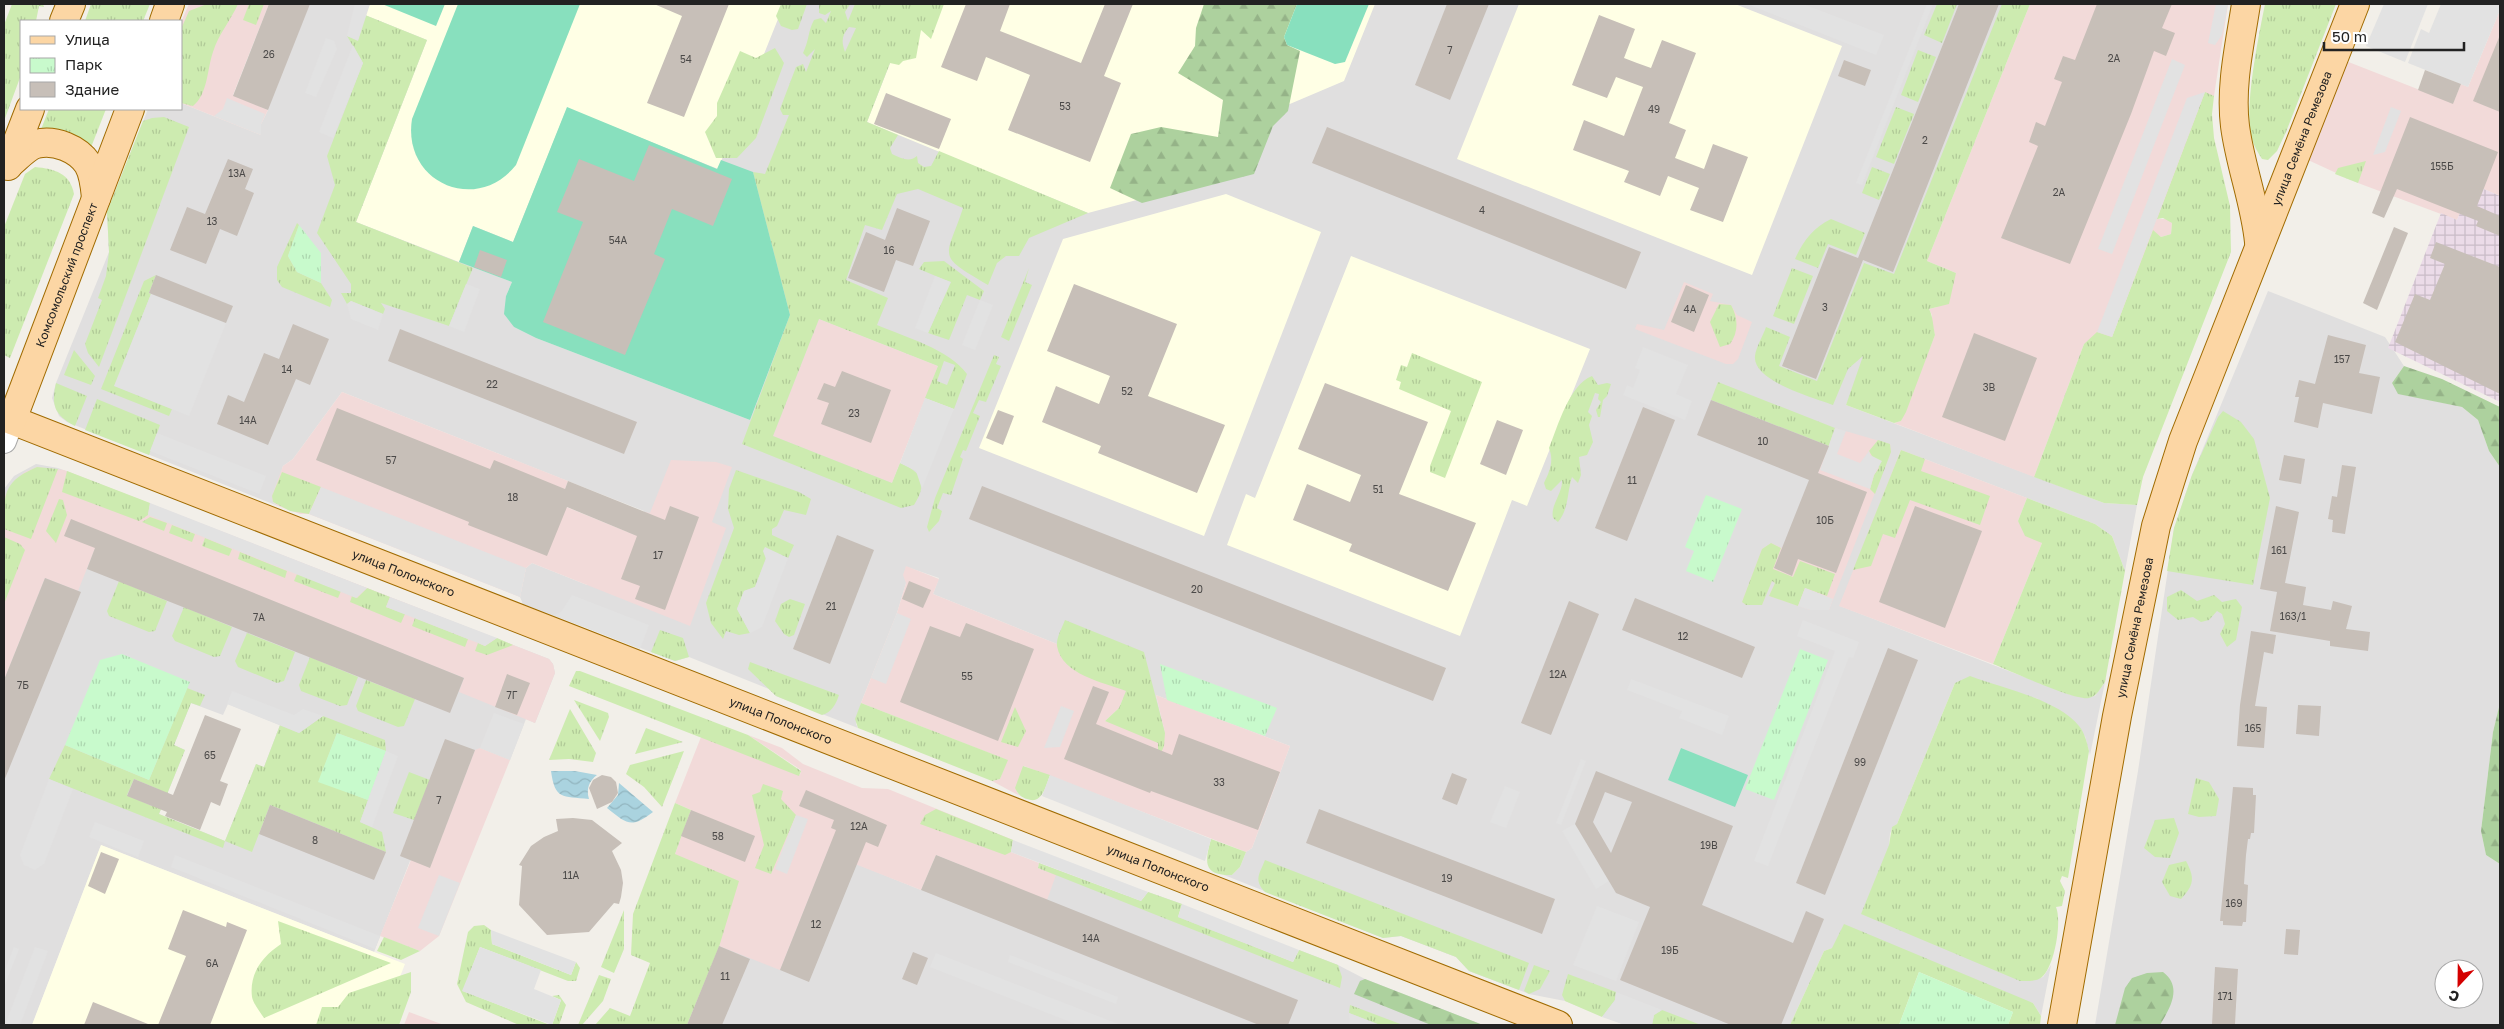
<svg xmlns="http://www.w3.org/2000/svg" width="2504" height="1029" viewBox="0 0 2504 1029" font-family="'Golos Text',sans-serif">
  <style>
    .residential { fill: #e0dfdf; fill-rule: evenodd }
    .commercial { fill: #f2dad9 }
    .industrial { fill: url(#industrial-grid) }
    .education { fill: #ffffe5 }
    .grass { fill: url(#grass-tufts); fill-rule: evenodd }
    .forest { fill: url(#forest-firs) }
    .park { fill: url(#park-tufts) }
    .pitch { fill: #88e0be }
    .parking { fill: #e2e2e2 }
    .water { fill: url(#water-waves) }
    .building { fill: #c7bfb8; fill-rule: evenodd }
    .lines { fill: none; stroke-linecap: round; stroke-linejoin: round }
    .minor-casing { stroke: #a9a9a9; stroke-width: 26 }
    .major-casing { stroke: #a06b00; stroke-width: 30 }
    .minor { stroke: #fff; stroke-width: 24 }
    .major { stroke: #fcd6a4; stroke-width: 28 }
    .labels { text-anchor: middle; stroke-width: 4; stroke-linejoin: round; paint-order: stroke }
    .number-label { font-size: 10px; fill: #4b4948 }
    .street-label { font-size: 12px; fill: #222; stroke: #fff }
  </style>
  <defs>
    <pattern id="industrial-grid" width="8" height="8" patternUnits="userSpaceOnUse" patternTransform="scale(1.25)"><rect width="8" height="8" fill="#ebdbe8"/><path d="M0 4h8M4 0v8" fill="none" stroke="#c9bcc7"/></pattern>
    <pattern id="grass-tufts" width="24" height="20" patternUnits="userSpaceOnUse" patternTransform="scale(1.25)"><rect width="24" height="20" fill="#cdebb0"/><path d="M3 7l-1-3M5 7V3M7 7l1-3M15 17l-1-3M17 17v-4M19 17l1-3" fill="none" stroke="#b0c997"/></pattern>
    <pattern id="forest-firs" width="22" height="20" patternUnits="userSpaceOnUse" patternTransform="scale(1.25)"><rect width="22" height="20" fill="#add19e"/><path d="M5 1l3.5 6h-7zM16 11l3.5 6h-7z" fill="#95b388"/></pattern>
    <pattern id="park-tufts" width="24" height="20" patternUnits="userSpaceOnUse" patternTransform="scale(1.25)"><rect width="24" height="20" fill="#c8facc"/><path d="M3 7l-1-3M5 7V3M7 7l1-3M15 17l-1-3M17 17v-4M19 17l1-3" fill="none" stroke="#acd6af"/></pattern>
    <pattern id="water-waves" width="16" height="10" patternUnits="userSpaceOnUse" patternTransform="scale(1.25)"><rect width="16" height="10" fill="#aad3df"/><path d="M0 5q4-4 8 0t8 0" fill="none" stroke="#92b5bf"/></pattern>
  </defs>
  <rect width="100%" height="100%" fill="#f2efe9"/>
  <!-- residential -->
  <g class="residential">
    <path d="M269,4H2030L1846,405L2104,503L2137,505L2125,571L2112,536L2095,524L1901,450L1840,606L2071,695L2095,696L2105,682L2090,755L2085,736L2038,699L2010,690L1955,683L1897,824L1892,828L1890,834L1889,845L2029,981L2043,977L2051,965L2041,1016L2033,1003L1832,948L1824,951L1790,1025H1625L1565,1001L1529,994L1469,971L1456,957L1401,936L1383,938L1224,875H1232L1240,867L1246,852L1252,848L1290,746L1156,695L1165,733L1057,644L933,594L939,578L907,567L906,583L897,613L861,703L856,724L858,728L776,696L769,689L689,657L675,661L523,604L520,597L526,568L532,563L587,585L644,511L342,392L293,459L283,466L273,502L278,506L67,422L59,416L52,398L56,383L109,252L107,212L148,109H181V103L261,135V124L268,110L233,96ZM460,262L790,315L750,420L536,338L514,327L506,296L512,282ZM819,319L938,366L925,398L954,409L913,469L900,463L892,483Z"/>
    <path d="M2268,291L2385,337L2404,366L2392,383L2398,393L2462,407L2478,420L2489,451L2500,467V703L2493,732L2481,831L2486,855L2500,864V1025H2095L2138,771L2174,529L2192,475ZM2444,969H2474V999H2444Z"/>
    <path d="M36,464L58,468L549,659L553,664L555,673L535,723L526,719L510,760L480,748L430,868L410,861L374,952L101,845L32,1025H4V489L14,476ZM191,703L223,715L228,704L280,725L264,767L256,764L225,841L159,814L185,750L174,745Z"/>
    <path d="M827,852L921,890L936,855L1047,900L1039,863L1141,901L1148,892L1182,904L1178,916L1293,962L1299,950L1338,965L1365,979L1483,1025H687L719,946Z"/>
  </g>
  <!-- commercial -->
  <g class="commercial">
    <path d="M189,4H269L233,95L268,110L261,124V135L181,103V22Z"/>
    <path d="M2030,4H2228L2214,96L2206,93L2158,219H2168L2172,223L2171,234L2161,237L2153,231L2112,337L2084,344L2034,477L1894,423L1901,421L1935,335L1932,323V315L1929,309L1937,307L1956,273L1927,261Z"/>
    <path d="M2500,10V196L2472,184L2457,220L2358,183L2308,160L2346,61L2453,103L2461,84L2468,87Z"/>
    <path d="M1684,282L1713,294L1710,301L1731,305L1737,315L1752,322L1738,359L1733,364H1726L1635,329L1637,324L1664,330Z"/>
    <path d="M819,319L938,366L892,483L773,436Z"/>
    <path d="M342,392L568,481L559,504L635,535L644,512L650,513L671,460L716,462L732,467L712,522L726,528L690,626L532,563L526,568L520,597L309,514H300L278,506L273,502L272,496L283,466L293,459Z"/>
    <path d="M1835,428L1890,444L1891,452L1829,610H1810L1769,596L1775,583L1772,581L1762,605H1746L1742,602L1762,549L1771,543L1782,548L1815,481Z"/>
    <path d="M1901,450L2027,498L2018,521L2042,543L1993,664L1839,606Z"/>
    <path d="M37,467L64,470L549,659L553,664L555,673L535,723L459,692L464,678L101,533L78,591L45,578L4,680V497L14,481L25,472Z"/>
    <path d="M906,566L939,579L933,594L1057,644L1061,655L1070,667L1126,691L1119,708L1105,721L1165,733L1156,695L1290,746L1252,848L1246,852L1024,766L1017,792L1020,796L992,781L1000,779L1007,760L861,703L897,613L906,583L903,575Z"/>
    <path d="M748,735L782,748L803,764L862,788L888,789L1013,840L1011,852L1039,863L1038,868L1056,875L1047,900L936,855L921,890L827,853L780,970L719,946L675,854L691,810L675,803L701,737L800,775L801,770Z"/>
    <path d="M480,748L510,760L439,936L420,951L380,936L411,860L430,867L475,750Z"/>
    <path d="M409,1012L444,1025H404Z"/>
  </g>
  <!-- industrial -->
  <path class="industrial" d="M2472,184L2500,196V402L2388,348L2441,213L2457,220Z"/>
  <!-- education -->
  <g class="education">
    <path d="M370,4H784L718,169L567,108L513,242L473,226L459,262L356,222L427,40L365,15Z"/>
    <path d="M917,4H1375L1344,81L1271,112L1249,170L1088,213L867,122L909,15Z"/>
    <path d="M1519,4H1735L1842,46L1752,275L1457,159Z"/>
    <path d="M1226,194L1321,232L1204,536L979,448L1063,239Z"/>
    <path d="M1351,256L1590,349L1527,506L1512,500L1460,636L1227,545L1246,494L1255,498Z"/>
    <path d="M101,845L405,964L381,1025H32Z"/>
  </g>
  <!-- grass -->
  <g class="grass">
    <path d="M12,4H43L44,7L39,6L36,21H21V75L4,121V25Z"/>
    <path d="M91,4H150L143,21H85Z"/>
    <path d="M207,4H238C231,20 218,35 213,52C207,69 208,94 193,106L181,103V29L189,11Z"/>
    <path d="M249,4H264L256,25L243,20Z"/>
    <path d="M781,4H807L798,29L792,30L781,26L776,16Z"/>
    <path d="M819,4H850L845,12L848,21L855,4H944L931,39L921,30L916,58L903,61L899,65L890,63L867,122L898,135L890,148L892,154C901,158 909,163 917,156L918,163L924,167L931,166L939,151L1088,213L1029,238L1019,256H1006L997,263L988,285C935,254 946,260 963,208L918,189L897,194L882,230L865,225L846,280L888,298L877,325C905,337 949,349 967,374L954,409L925,398L938,366L819,319L773,436L892,483L900,463C922,472 928,483 914,505L901,508L742,444L790,315L753,172L765,174L789,115H783L780,109L796,67L803,64L806,72L815,49L807,57L803,53C809,41 808,31 814,20L821,18L826,23L831,11L825,15L819,13ZM849,27L856,28L845,52C841,41 842,35 849,27ZM944,361L955,365L947,385L937,381Z"/>
    <path d="M1937,4H1957L1942,43L1924,35Z"/>
    <path d="M2002,4H2030L1927,261L1956,273L1949,304L1929,309C1933,316 1933,326 1935,335L1906,412L1901,421L1894,423L1846,405L1863,356L1848,369L1833,405C1814,398 1752,381 1755,356C1756,347 1763,336 1766,327L1790,337L1779,366L1817,381L1864,263L1894,274Z"/>
    <path d="M2265,4H2336L2286,132L2277,151L2268,160L2262,159C2258,153 2254,146 2252,139C2243,110 2259,35 2265,4Z"/>
    <path d="M365,15L427,40L356,222L473,268L449,326L381,303L385,309L383,314L351,301L347,304L341,293H351V284L317,233L335,185L327,156L363,63L347,36L358,40Z"/>
    <path d="M775,48L784,63L756,138L737,158H716L705,132L717,116V103L740,51L756,58Z"/>
    <path d="M1918,50L1936,57L1918,102L1901,95Z"/>
    <path d="M2205,92L2214,96L2212,114L2214,138L2230,206L2231,252L2143,477L2137,505L2104,503L2034,477L2084,344L2097,332L2112,337L2153,230L2161,237L2171,234L2172,223L2163,218L2157,219Z"/>
    <path d="M1896,107L1914,114L1894,164L1876,157Z"/>
    <path d="M49,109H106L90,150L40,132Z"/>
    <path d="M164,117L189,127L99,367L88,353L85,344L102,300L98,298L106,276L109,252L107,212L143,121L152,118Z"/>
    <path d="M2366,161L2358,183L2335,174L2338,168Z"/>
    <path d="M35,167C55,169 70,173 74,194L10,358L4,355V227L25,174Z"/>
    <path d="M1872,167L1890,174L1879,200L1862,193Z"/>
    <path d="M1831,219L1865,233L1856,255L1828,244L1818,268L1795,259C1803,241 1813,228 1831,219Z"/>
    <path d="M297,223L299,225L288,256L297,272L321,283L332,300L330,307L282,287L277,280V267Z"/>
    <path d="M944,261L984,291L980,300L967,295L949,340L928,333L950,282L919,269L924,262Z"/>
    <path d="M1029,268L1025,282L1032,285L1009,341L1001,337Z"/>
    <path d="M1792,268L1813,276L1794,324L1773,316Z"/>
    <path d="M156,275L149,293L151,294L115,386L172,409L169,416L101,389L144,281Z"/>
    <path d="M1719,304L1731,305C1738,317 1739,332 1730,344L1720,347L1710,322Z"/>
    <path d="M74,350L95,376L91,385L64,375Z"/>
    <path d="M1412,353L1482,382L1445,478L1430,472V466L1451,411L1399,389L1401,382L1396,380L1401,365L1407,367Z"/>
    <path d="M994,355L999,357L996,364L1001,366L986,402L979,400L973,413L980,416L966,451L963,450L960,457L963,459L951,495L943,493L937,508L942,511L939,521L929,532L927,527L935,498Z"/>
    <path d="M1592,376L1598,385L1607,383L1611,384L1607,396L1603,400L1600,417H1598L1596,410L1601,402L1598,399L1599,394L1595,393L1588,412L1592,416L1589,425L1593,442L1587,455L1579,457L1581,475L1578,483L1572,477C1567,492 1569,509 1558,522L1553,518C1550,505 1563,493 1562,480L1551,491L1546,489L1544,483C1550,471 1554,461 1549,448C1558,426 1569,385 1592,376Z"/>
    <path d="M1718,382L1835,428L1829,446L1711,400Z"/>
    <path d="M56,383L87,396L75,426C54,415 51,405 56,383Z"/>
    <path d="M97,399L160,425L149,455L85,430Z"/>
    <path d="M2223,411L2241,422L2254,439L2270,498L2253,585L2167,571L2174,528L2192,475L2218,417Z"/>
    <path d="M1878,440L1890,444L1891,452L1875,494L1870,489L1874,475L1879,468L1869,451Z"/>
    <path d="M1901,450L1925,459L1921,471L1990,496L1980,525L1910,500L1895,538L1883,534L1871,566L1853,570Z"/>
    <path d="M37,467L58,469L31,539L4,529C4,495 2,482 37,467Z"/>
    <path d="M736,470L799,492L811,499L806,515L784,510L777,526L772,529V535L794,545L788,558L765,548L766,558L755,587L744,591L737,609L750,633L739,635L726,631L723,639L711,623L706,603L734,528L728,509L729,489Z"/>
    <path d="M67,471L150,503L148,515L139,521L62,492Z"/>
    <path d="M282,472L321,487L309,514L290,511L273,502L272,496Z"/>
    <path d="M2027,498L2095,524L2112,536L2125,571L2105,682C2100,689 2097,696 2089,698C2075,701 2011,671 1993,664L2042,543L2025,536L2018,521Z"/>
    <path d="M59,499L63,500L67,515L56,543L46,531Z"/>
    <path d="M150,517L167,523L164,531L142,522Z"/>
    <path d="M172,525L195,534L192,542L169,533Z"/>
    <path d="M4,537L20,544L25,550L4,604Z"/>
    <path d="M205,538L232,549L229,556L202,546Z"/>
    <path d="M1771,543L1781,548L1773,569L1793,577L1800,561L1835,574L1827,596L1805,588L1798,606L1769,596L1775,583L1772,581L1762,605H1746L1742,602L1762,549Z"/>
    <path d="M240,552L287,571L285,578L238,559Z"/>
    <path d="M297,574L341,591L338,598L294,581Z"/>
    <path d="M119,581L167,601L155,631L149,632L109,616L107,611Z"/>
    <path d="M367,588L390,597L386,607L405,614L401,623L350,602L352,596L357,598Z"/>
    <path d="M2181,590L2197,601L2214,595L2222,602L2236,599L2242,607L2236,640L2227,647L2220,634L2225,624L2222,614L2217,611L2209,620L2201,622L2193,617L2178,620L2167,611V597Z"/>
    <path d="M790,599L805,604L794,635L789,637L784,634L775,621L781,604Z"/>
    <path d="M184,607L232,627L220,656L214,657L175,641L172,636Z"/>
    <path d="M415,618L468,639L465,647L412,626Z"/>
    <path d="M1065,620L1144,652L1165,733L1164,746L1158,760V743L1105,721L1119,708L1126,691C1103,682 1062,675 1057,646C1056,638 1062,628 1065,620Z"/>
    <path d="M660,630L683,638L689,657L675,661L651,652Z"/>
    <path d="M247,633L295,652L284,681L277,683L238,667L235,661Z"/>
    <path d="M497,638L513,645L487,655L475,651L478,643L485,646Z"/>
    <path d="M310,657L358,677L347,705L340,706L301,691L299,685Z"/>
    <path d="M750,662L839,695C836,704 832,712 822,715L776,696L748,669Z"/>
    <path d="M576,671H580L748,735L801,771L799,776L569,686Z"/>
    <path d="M1970,676C2002,688 2057,699 2079,726C2085,733 2087,743 2089,751L2068,878L2062,876L2060,881L2065,891L2062,906L2056,907C2062,921 2055,966 2042,977C2036,982 2027,981 2020,981L1861,914L1889,845L1892,827L1897,824L1955,683Z"/>
    <path d="M366,680L415,699L404,726L398,727L358,711L356,706Z"/>
    <path d="M187,688L205,695L200,706L191,703L174,745L185,750L159,814L225,841L256,764L264,767L280,725L299,733L323,716L385,740L386,751L337,733L319,781L368,800L360,822L382,832L386,852L270,805L252,852L225,841L223,848L49,779L65,745L149,780ZM134,779L158,789L152,806L127,795Z"/>
    <path d="M574,700L608,713L609,717L600,741Z"/>
    <path d="M861,703L1008,760L1000,779L992,781L858,728L855,719Z"/>
    <path d="M1015,707L1026,731L1018,747L1001,742Z"/>
    <path d="M570,709L596,753L593,762L569,759L549,760Z"/>
    <path d="M646,728L683,742L635,754Z"/>
    <path d="M684,751L662,807L644,787L626,774L630,765Z"/>
    <path d="M1023,766L1050,775C1046,786 1042,805 1027,799C1021,797 1018,794 1015,788Z"/>
    <path d="M409,772L430,780L414,820L393,813Z"/>
    <path d="M2196,778L2209,782L2219,799L2216,816L2199,817L2188,814Z"/>
    <path d="M763,784L783,791L781,799L796,815L771,874L755,868L764,845L752,795L760,792Z"/>
    <path d="M675,803L691,810L675,854L739,881L719,947L687,1025H595L610,1008L630,1016L650,963L631,955L633,914Z"/>
    <path d="M936,809L1013,840L1011,852L1005,855L920,824L925,815Z"/>
    <path d="M2174,818L2179,833L2170,858L2155,857L2144,848L2155,820Z"/>
    <path d="M1211,839L1246,852L1240,867L1232,875C1202,876 1205,861 1211,839Z"/>
    <path d="M1265,860L1529,963L1519,990L1469,971L1456,957L1401,936L1383,938L1265,892C1253,880 1260,873 1265,860Z"/>
    <path d="M2186,861C2195,878 2194,885 2181,899L2170,896L2162,882L2169,865Z"/>
    <path d="M1039,863L1141,901L1148,892L1182,904L1178,917L1293,962L1299,950L1338,965L1342,977L1340,988L1038,868Z"/>
    <path d="M624,910V949L614,973L601,967Z"/>
    <path d="M278,921L391,963L264,1018C260,1012 253,1003 252,997C249,973 263,956 281,944Z"/>
    <path d="M1844,924L2033,1003L2041,1016L2040,1025H2008L2013,1012L1919,972L1899,1025H1790L1824,951L1832,948Z"/>
    <path d="M484,925L491,930L492,944L571,975L576,962L580,968L576,981H568L480,947L463,991L550,1025H519L466,1002L457,984L468,932L474,926Z"/>
    <path d="M384,937L420,951L401,960L377,951Z"/>
    <path d="M1534,965L1550,971L1540,989L1529,994L1524,991Z"/>
    <path d="M411,972V992L399,1025H316L322,1007H338L349,993Z"/>
    <path d="M1568,974L1616,992L1615,1000L1602,1017L1565,1001L1562,995Z"/>
    <path d="M599,975L611,979L603,1001L582,1025H578Z"/>
    <path d="M559,995L566,1005L559,1025H552L561,1000L552,996Z"/>
    <path d="M1350,1005L1403,1025H1380L1349,1013Z"/>
    <path d="M1662,1010L1701,1025H1652L1654,1015Z"/>
  </g>
  <!-- forest -->
  <g class="forest">
    <path d="M1204,4H1297L1284,37L1287,45L1300,51L1288,111L1273,126L1254,174L1142,203L1110,188L1131,134L1161,127L1218,137L1223,100L1178,73L1195,46L1196,28Z"/>
    <path d="M2404,366L2442,379L2500,407V467L2489,451L2478,420L2462,407L2398,394L2392,383Z"/>
    <path d="M2500,703V864L2486,855L2481,831L2493,732Z"/>
    <path d="M2163,972C2183,987 2170,1008 2160,1025H2115L2125,988L2132,978L2147,973Z"/>
    <path d="M1365,979L1483,1025H1431L1354,994L1360,981Z"/>
  </g>
  <!-- park -->
  <g class="park">
    <path d="M299,225L321,253V283L297,272L288,256Z"/>
    <path d="M1706,495L1742,509L1713,582L1686,571L1694,551L1685,547Z"/>
    <path d="M1800,649L1828,660L1774,800L1745,789Z"/>
    <path d="M122,654L190,682L149,780L65,745L100,660Z"/>
    <path d="M1160,664L1277,708L1265,736L1167,700Z"/>
    <path d="M337,733L386,751L368,800L318,782Z"/>
    <path d="M1919,972L2013,1012L2008,1025H1899Z"/>
  </g>
  <!-- pitch -->
  <g class="pitch">
    <path d="M382,4H445L436,26Z"/>
    <path d="M458,4H580L516,165C476,215 402,182 412,119Z"/>
    <path d="M1297,4H1369L1345,62L1335,64L1287,45L1284,37Z"/>
    <path d="M567,107L717,169L721,160L753,172L790,315L750,420L536,338L514,327L504,314L506,296L512,282L459,262L473,226L513,242Z"/>
    <path d="M1681,748L1748,775L1735,807L1668,780Z"/>
  </g>
  <!-- parking -->
  <g class="parking">
    <path d="M355,4H370L358,41L347,36Z"/>
    <path d="M1747,4H1803L1884,35L1876,55Z"/>
    <path d="M1927,4H1933L1862,185L1856,183Z"/>
    <path d="M2216,4H2228L2222,35L2215,45L2208,43Z"/>
    <path d="M2384,4H2428L2405,62L2366,46Z"/>
    <path d="M2441,4H2500V10L2468,87L2408,63L2421,29L2429,33Z"/>
    <path d="M326,38L334,41L337,49L316,97L305,93Z"/>
    <path d="M353,45L363,63L333,138L319,132Z"/>
    <path d="M2172,59L2185,65L2112,254L2098,249Z"/>
    <path d="M2205,92L2112,337L2097,332L2187,98Z"/>
    <path d="M227,98L265,114L261,124V135L214,116L223,109Z"/>
    <path d="M2391,107L2401,111L2385,152L2373,155Z"/>
    <path d="M935,276L951,282L928,333L915,328Z"/>
    <path d="M466,284L480,289L464,332L449,326Z"/>
    <path d="M151,294L226,323L189,416L114,386Z"/>
    <path d="M980,300L993,305L975,350L962,345Z"/>
    <path d="M351,301L383,314L378,330L351,319L347,304Z"/>
    <path d="M1643,347L1688,365L1676,394L1692,401L1685,420L1623,395L1627,385L1633,388L1640,370L1635,368Z"/>
    <path d="M925,398L954,409L922,489L916,471L900,463Z"/>
    <path d="M1835,428L1846,431L1837,454L1860,463L1869,451L1870,455L1882,461L1874,475L1870,489L1820,470Z"/>
    <path d="M157,433L266,476L259,494L150,451Z"/>
    <path d="M321,487L526,568L520,597L309,514Z"/>
    <path d="M150,503L367,588L356,598L148,515Z"/>
    <path d="M765,547L788,558L762,627L750,633L737,609L744,591L755,587L766,559L763,551Z"/>
    <path d="M1805,588L1833,599L1829,610H1810L1798,606Z"/>
    <path d="M572,595L649,625L640,649L554,615L561,612Z"/>
    <path d="M390,597L497,638L485,646L478,643L386,607Z"/>
    <path d="M897,613L911,619L886,684L871,678Z"/>
    <path d="M1803,620L1859,642L1853,658L1849,657L1768,866L1754,861L1835,651L1797,636Z"/>
    <path d="M1631,679L1729,716L1722,735L1679,718L1682,711L1627,690Z"/>
    <path d="M232,691L294,715L303,709L323,716L299,733L227,704Z"/>
    <path d="M1061,706L1074,711L1060,747L1044,748Z"/>
    <path d="M494,713L524,724L510,760L480,748Z"/>
    <path d="M386,751L398,756L372,827L360,822Z"/>
    <path d="M1581,759L1586,761L1561,825L1556,823Z"/>
    <path d="M1050,775L1211,839L1205,861L1042,796Z"/>
    <path d="M49,779L73,789L44,864L35,870L24,865L20,855Z"/>
    <path d="M1505,786L1520,792L1506,828L1490,822Z"/>
    <path d="M796,815L808,819L787,874L775,869Z"/>
    <path d="M95,822L144,841L138,857L89,837Z"/>
    <path d="M1575,824L1609,881L1596,889L1562,831Z"/>
    <path d="M1013,840L1148,892L1141,901L1011,852Z"/>
    <path d="M175,855L380,936L375,949L171,867Z"/>
    <path d="M439,875L460,883L439,936L418,928Z"/>
    <path d="M1182,904L1299,950L1293,962L1178,917Z"/>
    <path d="M1597,906L1639,922L1616,981L1573,965Z"/>
    <path d="M491,930L576,962L571,975L492,944Z"/>
    <path d="M14,947L19,949L4,987V973Z"/>
    <path d="M35,947L48,951L20,1025H5Z"/>
    <path d="M480,947L541,970L534,989L561,1000L552,1025L462,991Z"/>
    <path d="M936,953L1121,1025H1078L930,967Z"/>
    <path d="M1010,955L1118,997L1116,1004L1008,962Z"/>
    <path d="M1616,992L1662,1010L1654,1015L1652,1025H1625L1602,1017L1615,1000Z"/>
    <path d="M1349,1013L1380,1025H1350Z"/>
  </g>
  <!-- water -->
  <g class="water">
    <path d="M551,771H575L597,775C589,781 586,789 589,799C562,796 555,800 551,771Z"/>
    <path d="M619,783L653,812C631,829 627,824 607,808L618,795Z"/>
  </g>
  <!-- building -->
  <g class="building">
    <path d="M269,4H310L268,110L233,96Z"/>
    <path d="M654,4H729L684,117L647,103L682,16Z"/>
    <path d="M966,4H1010L1000,31L1081,63L1105,4H1133L1104,76L1121,83L1090,162L1008,130L1030,75L986,57L977,81L941,67Z"/>
    <path d="M1447,4H1489L1450,100L1415,85Z"/>
    <path d="M1959,4H1999L1893,272L1863,260L1816,379L1782,366L1829,247L1858,258Z"/>
    <path d="M2097,4H2172L2162,28L2175,33L2166,56L2154,51L2131,114L2070,264L2001,238L2038,146L2029,142L2036,122L2045,126L2062,82L2054,79L2063,56L2075,60Z"/>
    <path d="M1599,15L1635,29L1624,58L1637,63L1651,68L1662,40L1696,53L1669,123L1686,130L1675,158L1704,169L1713,144L1748,157L1723,222L1690,210L1699,188L1668,176L1660,196L1624,182L1629,171L1573,150L1584,120L1624,136L1643,87L1616,77L1607,98L1572,85Z"/>
    <path d="M2500,35V112L2473,101Z"/>
    <path d="M1844,60L1871,70L1865,86L1838,76Z"/>
    <path d="M2425,70L2461,84L2453,104L2418,90Z"/>
    <path d="M886,93L951,119L939,149L874,124Z"/>
    <path d="M2410,117L2498,152L2477,206L2500,216V236L2476,226L2478,221L2397,189L2384,218L2372,213Z"/>
    <path d="M1327,127L1641,252L1626,289L1312,163Z"/>
    <path d="M649,145L732,179L713,226L672,209L654,254L665,259L625,355L543,322L583,222L557,212L579,159L634,181Z"/>
    <path d="M228,159L253,169L245,189L254,193L237,236L220,229L206,264L170,250L187,207L205,214Z"/>
    <path d="M897,208L930,221L913,266L896,260L884,292L848,278L866,232L885,240Z"/>
    <path d="M2394,227L2408,233L2377,310L2363,303Z"/>
    <path d="M2436,242L2500,267V394L2395,342L2415,294L2430,300L2445,264L2430,258Z"/>
    <path d="M480,250L507,260L501,277L474,267Z"/>
    <path d="M156,275L233,306L226,323L149,293Z"/>
    <path d="M1074,284L1177,324L1148,396L1225,425L1197,493L1098,453L1101,446L1042,422L1056,386L1099,404L1110,376L1047,351Z"/>
    <path d="M1686,285L1709,295L1694,332L1671,322Z"/>
    <path d="M293,324L329,339L310,385L296,379L268,445L217,424L228,395L244,402L264,353L279,359Z"/>
    <path d="M400,329L637,422L624,454L388,361Z"/>
    <path d="M1974,333L2037,358L2005,441L1942,417Z"/>
    <path d="M2328,335L2366,345L2359,373L2380,377L2372,414L2323,403L2318,428L2294,422L2299,397H2295L2299,380L2315,384Z"/>
    <path d="M842,371L891,390L871,443L821,424L829,403L817,399L824,383L835,387Z"/>
    <path d="M1325,383L1428,422L1399,494L1476,523L1448,591L1349,551L1352,544L1293,520L1307,484L1350,502L1361,475L1298,449Z"/>
    <path d="M1711,400L1829,446L1818,473L1867,492L1836,573L1798,559L1792,576L1774,568L1809,480L1697,435Z"/>
    <path d="M1643,407L1675,420L1627,541L1595,528Z"/>
    <path d="M337,408L490,469L494,460L565,489L568,481L665,520L670,506L699,517L665,610L635,599L640,586L621,579L637,536L567,507L547,556L468,525L469,522L316,460Z"/>
    <path d="M998,410L1014,416L1003,445L986,438Z"/>
    <path d="M1497,420L1523,430L1506,475L1480,464Z"/>
    <path d="M2284,455L2305,459L2301,484L2279,480Z"/>
    <path d="M2342,465L2356,467L2345,534L2332,532L2333,520L2328,519L2332,496L2337,497Z"/>
    <path d="M982,486L1446,668L1433,701L969,519Z"/>
    <path d="M1915,506L1982,531L1945,628L1879,602Z"/>
    <path d="M2276,506L2299,512L2285,583L2306,587L2303,605L2331,610L2333,601L2352,606L2346,629L2370,632L2368,651L2330,646V641L2270,631L2277,592L2260,589Z"/>
    <path d="M71,519L464,678L450,713L87,569L95,548L64,536Z"/>
    <path d="M837,535L874,550L830,664L793,649Z"/>
    <path d="M45,578L81,592L4,781V680Z"/>
    <path d="M909,581L931,590L923,608L902,599Z"/>
    <path d="M1635,598L1755,647L1742,678L1622,630Z"/>
    <path d="M1569,601L1599,614L1551,735L1521,723Z"/>
    <path d="M966,623L1034,649L998,741L900,702L930,626L960,637Z"/>
    <path d="M2251,631L2276,635L2273,654L2264,652L2255,706L2267,707L2264,748L2237,746L2240,705Z"/>
    <path d="M1888,648L1918,660L1825,895L1796,883Z"/>
    <path d="M507,674L530,683L517,715L495,707Z"/>
    <path d="M1093,686L1109,692L1096,724L1172,755L1179,734L1280,772L1258,830L1151,791L1150,793L1064,759Z"/>
    <path d="M2298,705L2321,706L2319,736L2296,734Z"/>
    <path d="M205,715L241,729L220,781L228,784L220,806L211,802L200,830L165,816L167,812L127,796L134,779L173,795Z"/>
    <path d="M445,739L475,750L430,868L400,856Z"/>
    <path d="M1596,771L1733,826L1702,905L1793,943L1806,911L1824,919L1781,1025H1731L1620,980L1650,907L1616,893L1575,824ZM1605,792L1632,802L1611,853L1593,822Z"/>
    <path d="M1452,773L1467,779L1457,805L1442,799Z"/>
    <path d="M602,775L611,777L616,782L618,793L612,802L597,809L589,788L593,780Z"/>
    <path d="M2233,787L2253,788V795H2256L2254,833H2251L2250,839H2248L2246,855L2244,884L2248,885L2246,922H2243L2242,926L2223,925V921H2220Z"/>
    <path d="M806,790L887,825L878,847L866,842L809,982L780,970L836,830L831,828L834,820L799,806Z"/>
    <path d="M270,805L386,852L374,880L259,834Z"/>
    <path d="M1319,809L1555,899L1542,934L1306,843Z"/>
    <path d="M691,810L755,836L745,862L681,836Z"/>
    <path d="M573,818L592,820L622,843L612,851L621,870L623,883L621,897L619,904L614,903L589,932L547,935L519,905L522,866L519,865L531,846L544,837L558,831L556,819Z"/>
    <path d="M101,852L119,859L105,894L88,886Z"/>
    <path d="M936,855L1298,1000L1288,1025H1259L921,890Z"/>
    <path d="M183,910L226,927L227,922L247,930L210,1025H158L186,956L168,949Z"/>
    <path d="M2286,929L2300,930L2298,955L2284,954Z"/>
    <path d="M719,946L750,959L722,1025H687Z"/>
    <path d="M913,952L928,958L917,985L902,979Z"/>
    <path d="M2215,967L2238,969L2235,1024L2212,1025Z"/>
    <path d="M93,1002L148,1024V1025H84Z"/>
  </g>
  <g class="lines">
    <!-- minor casing -->
    <g class="minor-casing">
      <path id="minor" d="M4,441L12,420"/>
    </g>
    <!-- major casing -->
    <g class="major-casing">
      <g id="major">
        <path d="M2246,4C2240,44 2230,85 2235,126C2240,165 2255,202 2259,242"/>
        <path d="M64,21L71,4"/>
        <path d="M164,21L170,4"/>
        <path d="M8,165C17,158 26,147 36,144C55,139 78,149 88,164C94,174 95,187 96,198"/>
        <path d="M8,166L30,109"/>
        <path id="s1" d="M4,417L1558,1025"/>
        <path id="s2" d="M12,420L130,109"/>
        <path id="s3" d="M2062,1025L2117,716L2156,526L2183,441L2355,4"/>
      </g>
    </g>
    <!-- minor -->
    <use href="#minor" class="minor"/>
    <!-- major -->
    <use href="#major" class="major"/>
  </g>
  <g class="labels">
    <!-- number labels -->
    <g class="number-label">
      <text x="1450" y="54">7</text>
      <text x="269" y="58">26</text>
      <text x="2114" y="62">2А</text>
      <text x="686" y="63">54</text>
      <text x="1065" y="110">53</text>
      <text x="1654" y="113">49</text>
      <text x="1925" y="144">2</text>
      <text x="2442" y="170">155Б</text>
      <text x="237" y="177">13А</text>
      <text x="2059" y="196">2А</text>
      <text x="1482" y="214">4</text>
      <text x="212" y="225">13</text>
      <text x="618" y="244">54А</text>
      <text x="889" y="254">16</text>
      <text x="1825" y="311">3</text>
      <text x="1690" y="313">4А</text>
      <text x="2342" y="363">157</text>
      <text x="287" y="373">14</text>
      <text x="492" y="388">22</text>
      <text x="1989" y="391">3В</text>
      <text x="1127" y="395">52</text>
      <text x="854" y="417">23</text>
      <text x="248" y="424">14А</text>
      <text x="1763" y="445">10</text>
      <text x="391" y="464">57</text>
      <text x="1632" y="484">11</text>
      <text x="1378" y="493">51</text>
      <text x="513" y="501">18</text>
      <text x="1825" y="524">10Б</text>
      <text x="2279" y="554">161</text>
      <text x="658" y="559">17</text>
      <text x="1197" y="593">20</text>
      <text x="831" y="610">21</text>
      <text x="2293" y="620">163/1</text>
      <text x="259" y="621">7А</text>
      <text x="1683" y="640">12</text>
      <text x="1558" y="678">12А</text>
      <text x="967" y="680">55</text>
      <text x="23" y="689">7Б</text>
      <text x="512" y="699">7Г</text>
      <text x="2253" y="732">165</text>
      <text x="210" y="759">65</text>
      <text x="1860" y="766">99</text>
      <text x="1219" y="786">33</text>
      <text x="439" y="804">7</text>
      <text x="859" y="830">12А</text>
      <text x="718" y="840">58</text>
      <text x="315" y="844">8</text>
      <text x="1709" y="849">19В</text>
      <text x="571" y="879">11А</text>
      <text x="1447" y="882">19</text>
      <text x="2234" y="907">169</text>
      <text x="816" y="928">12</text>
      <text x="1091" y="942">14А</text>
      <text x="1670" y="954">19Б</text>
      <text x="212" y="967">6А</text>
      <text x="725" y="980">11</text>
      <text x="2225" y="1000">171</text>
    </g>
    <!-- street labels -->
    <g class="street-label">
      <text dy="4" stroke="none"><textPath href="#s3" startOffset="922">улица Семёна Ремезова</textPath></text>
      <text dy="4" stroke="none"><textPath href="#s2" startOffset="155">Комсомольский проспект</textPath></text>
      <text dy="4" stroke="none"><textPath href="#s1" startOffset="429">улица Полонского</textPath></text>
      <text dy="4" stroke="none"><textPath href="#s3" startOffset="404">улица Семёна Ремезова</textPath></text>
      <text dy="4" stroke="none"><textPath href="#s1" startOffset="834">улица Полонского</textPath></text>
      <text dy="4" stroke="none"><textPath href="#s1" startOffset="1239">улица Полонского</textPath></text>
    </g>
  </g>
  <!-- border -->
  <rect width="2504" height="1029" fill="none" stroke="#222222" stroke-width="10"/>
  <!-- legend -->
  <rect x="20" y="20" width="162" height="90" fill="#ffffff" stroke="#a7a7a7"/>
  <rect x="30" y="36" width="25" height="8" fill="#fcd6a4" stroke="#a7a7a7"/>
  <text x="65" y="45" font-size="15" fill="#222222">Улица</text>
  <rect x="30" y="58" width="25" height="15" fill="url(#park-tufts)" stroke="#a7a7a7"/>
  <text x="65" y="70" font-size="15" fill="#222222">Парк</text>
  <rect x="30" y="82" width="25" height="15" fill="#c7bfb8" stroke="#a7a7a7"/>
  <text x="65" y="95" font-size="15" fill="#222222">Здание</text>
  <!-- north arrow -->
  <g transform="translate(2459 984) rotate(202)"><circle r="24" fill="#ffffff" stroke="#a7a7a7"/>
  <path d="M0-4L9 19L0 12L-9 19Z" fill="#d40000"/>
  <text y="-8" font-size="14" font-weight="bold" text-anchor="middle" fill="#222222">С</text>
  </g>
  <!-- scale -->
  <path d="M2324 42v8h140v-8" fill="none" stroke="#222222" stroke-width="2.5"/>
  <text x="2332" y="42" font-size="15" fill="#222222" stroke="#ffffff" stroke-width="4" paint-order="stroke">50 m</text>
</svg>
